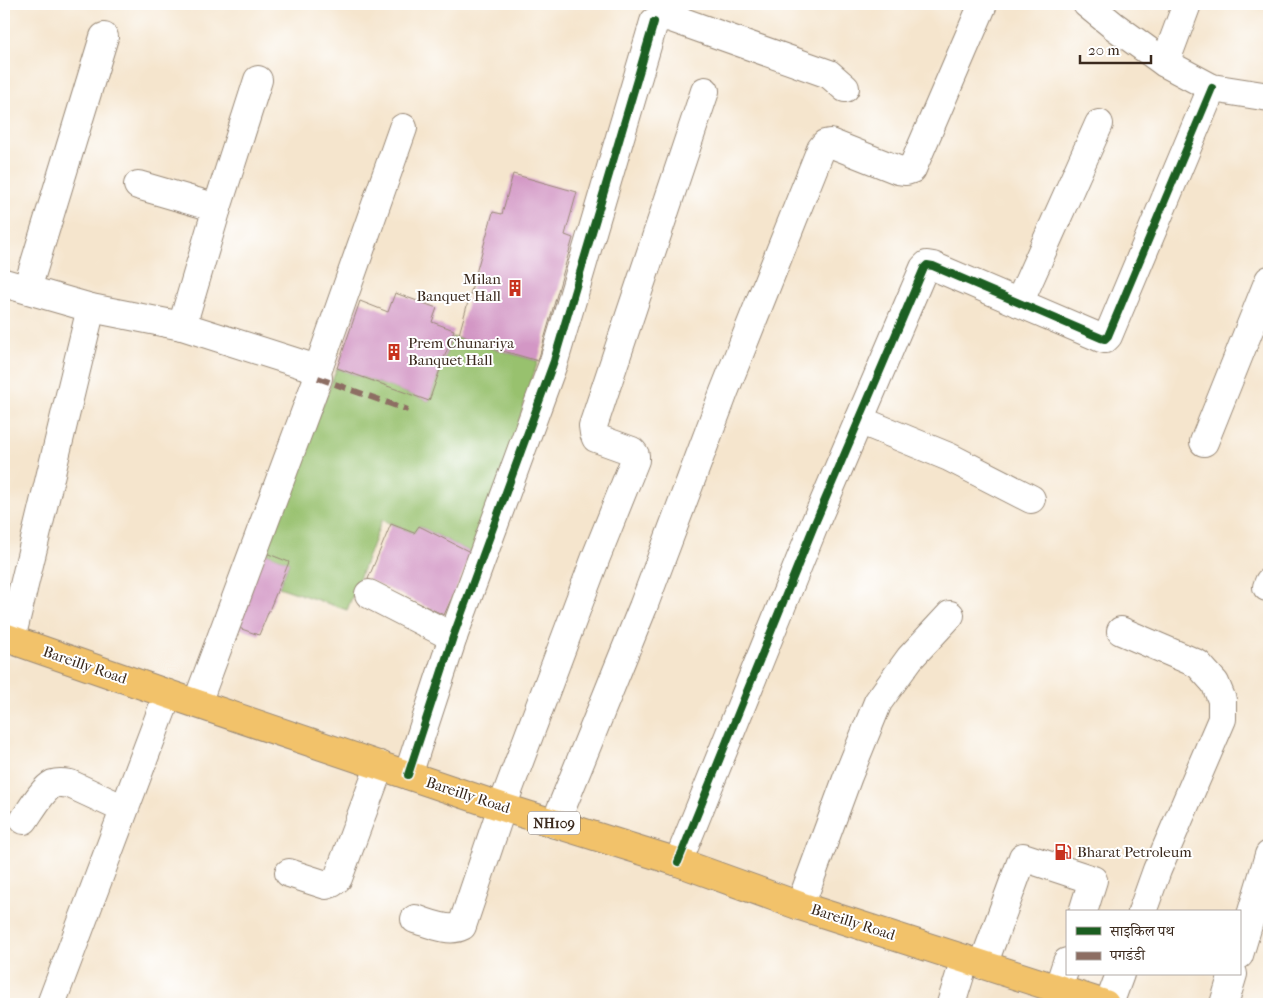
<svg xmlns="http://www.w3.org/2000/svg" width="1273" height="1008" viewBox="0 0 1273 1008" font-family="'IM FELL French Canon','Noto Serif Devanagari',serif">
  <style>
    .green { fill: #98c16e; stroke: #6a7646 }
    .building { fill: #d397c5 }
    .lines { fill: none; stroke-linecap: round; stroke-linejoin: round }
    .minor-casing { stroke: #988876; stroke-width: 30 }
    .highway-casing { stroke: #988876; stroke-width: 30 }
    .minor { stroke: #fff; stroke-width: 28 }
    .highway { stroke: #f2c26a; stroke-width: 28 }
    .quiet { stroke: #8d6e63; stroke-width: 6; stroke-dasharray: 12 6; stroke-linecap: butt }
    .cycleway-casing { stroke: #fff; stroke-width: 11 }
    .cycleway { stroke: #1b5e20; stroke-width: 8 }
    .labels { text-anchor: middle; stroke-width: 4; stroke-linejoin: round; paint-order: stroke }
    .shield { fill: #fff; stroke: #766a62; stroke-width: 1 }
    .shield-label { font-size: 14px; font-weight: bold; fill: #3b2a1e }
    .poi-label { font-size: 15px; fill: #3b2a1e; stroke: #fff; text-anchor: start }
    .street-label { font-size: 15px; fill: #3b2a1e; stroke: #fff }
  </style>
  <rect width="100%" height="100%" fill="#fff"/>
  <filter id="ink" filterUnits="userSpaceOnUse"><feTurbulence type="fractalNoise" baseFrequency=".02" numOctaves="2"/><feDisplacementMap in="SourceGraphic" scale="10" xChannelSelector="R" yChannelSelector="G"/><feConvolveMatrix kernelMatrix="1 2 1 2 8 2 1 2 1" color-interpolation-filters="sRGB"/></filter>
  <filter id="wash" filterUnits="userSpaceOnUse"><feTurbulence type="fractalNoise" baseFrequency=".0096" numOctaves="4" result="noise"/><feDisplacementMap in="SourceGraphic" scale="20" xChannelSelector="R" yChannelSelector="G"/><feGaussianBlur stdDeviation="1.12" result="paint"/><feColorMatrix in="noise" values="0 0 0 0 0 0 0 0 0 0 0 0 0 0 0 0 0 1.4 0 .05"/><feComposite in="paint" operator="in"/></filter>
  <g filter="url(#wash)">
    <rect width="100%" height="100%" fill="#f5e5cd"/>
    <!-- green -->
    <path class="green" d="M452,337L538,361L507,459L472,553L419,526L414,533L382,520L347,610L279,587L289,562L266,553L337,368L429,401Z"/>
    <g id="blocks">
      <!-- building -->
      <g class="building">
        <path d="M513,174L577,192L565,235L573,238L538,361L458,338L493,212L502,214Z"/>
        <path d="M395,293L437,308L432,322L454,330L429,401L337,368L360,301L388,312Z"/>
        <path d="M391,524L414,533L419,526L472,553L444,615L368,579Z"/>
        <path d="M266,553L289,562L259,635L230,625Z"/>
      </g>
    </g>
  </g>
  <g filter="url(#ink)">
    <use href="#blocks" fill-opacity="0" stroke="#988876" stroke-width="1"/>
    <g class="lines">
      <!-- minor casing -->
      <g class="minor-casing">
        <g id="minor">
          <path d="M1087,4L1114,26L1165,63L1212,88L1269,97"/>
          <path d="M1165,63L1187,4"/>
          <path d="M138,185L217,208"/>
          <path d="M4,283L91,308L182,326L314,368L317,372"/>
          <path d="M27,289L104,37"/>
          <path d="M1019,303L1099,124"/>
          <path d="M182,326L217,208L258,80"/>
          <path d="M859,420L949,457L1031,499"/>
          <path d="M1204,442L1269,280"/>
          <path d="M1267,587L1269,582"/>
          <path d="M369,594L453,637"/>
          <path d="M1121,631L1198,664L1215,683L1222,700V719L1157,870L1142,912"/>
          <path d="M11,639L91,308"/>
          <path d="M197,703L318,378L317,372L403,128"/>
          <path d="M408,775L453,637L554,361L654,22L666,16L829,74L845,88"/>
          <path d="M24,820C31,810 43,789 53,784C59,782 64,783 70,784L124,809"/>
          <path d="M555,824L643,607L724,392L821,149L825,144L830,143L898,170L906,171L912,169L983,4"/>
          <path d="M678,862L813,528L924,268L927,265L933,266L1101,338L1105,339L1108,336L1212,88"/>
          <path d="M289,873L326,885L332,883L338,878L380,765"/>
          <path d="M800,906L848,776L878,702L910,658L950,615"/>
          <path d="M415,919C429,923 449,933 462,926L502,807L596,557L635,460V455L632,451L596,438L594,433L593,426L705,91"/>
          <path d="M1239,955L1269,855"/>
          <path d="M983,965L1023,857L1093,880L1083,912"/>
          <path d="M1058,989L1067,962"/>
          <path d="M51,1004L168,694"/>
          <path d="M951,1004L965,959"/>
          <path d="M1109,1004L1120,974"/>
          <path d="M1224,1004L1233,974"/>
        </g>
      </g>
      <!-- highway casing -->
      <g class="highway-casing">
        <path id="highway" d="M4,637L168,694L502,807L678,862L800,906L1105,1004"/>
      </g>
      <!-- minor -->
      <use href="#minor" class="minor"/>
      <!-- highway -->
      <use href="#highway" class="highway"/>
      <!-- quiet -->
      <path class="quiet" d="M318,378L408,410"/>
      <!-- cycleway casing -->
      <g class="cycleway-casing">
        <g id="cycleway">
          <path d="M408,775L453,637L554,361L654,22"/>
          <path d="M678,862L813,528L924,268L927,265L933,266L1101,338L1105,339L1108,336L1212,88"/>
        </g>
      </g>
      <!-- cycleway -->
      <use href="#cycleway" class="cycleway"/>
    </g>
  </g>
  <!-- icons -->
  <defs>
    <g id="building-bare" transform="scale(1.35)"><path d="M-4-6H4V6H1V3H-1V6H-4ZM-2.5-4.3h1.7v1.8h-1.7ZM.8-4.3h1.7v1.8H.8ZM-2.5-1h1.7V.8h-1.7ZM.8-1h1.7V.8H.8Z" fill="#c8321e" stroke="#fff" stroke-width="2.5" paint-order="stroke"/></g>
    <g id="fuel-bare" transform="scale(1.35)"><path d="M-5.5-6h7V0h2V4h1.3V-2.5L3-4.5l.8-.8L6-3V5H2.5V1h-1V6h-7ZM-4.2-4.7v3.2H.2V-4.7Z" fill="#c8321e" stroke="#fff" stroke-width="2.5" paint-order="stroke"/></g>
  </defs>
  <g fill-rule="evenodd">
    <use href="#building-bare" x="515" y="288"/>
    <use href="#building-bare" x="394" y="352"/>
    <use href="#fuel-bare" x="1063" y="852"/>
  </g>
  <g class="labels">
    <!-- shield labels -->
    <rect class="shield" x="528" y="811.5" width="52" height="23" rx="4"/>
    <g class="shield-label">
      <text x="554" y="828">NH109</text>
    </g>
    <!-- poi labels -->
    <g class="poi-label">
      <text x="501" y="284" text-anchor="end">Milan<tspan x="501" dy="17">Banquet Hall</tspan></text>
      <text x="408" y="348">Prem Chunariya<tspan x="408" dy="17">Banquet Hall</tspan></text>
      <text x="1077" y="857">Bharat Petroleum</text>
    </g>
    <!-- street labels -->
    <g class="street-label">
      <text transform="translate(85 665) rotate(19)" y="5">Bareilly Road</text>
      <text transform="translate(468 795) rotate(18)" y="5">Bareilly Road</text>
      <text transform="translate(853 922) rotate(18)" y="5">Bareilly Road</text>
    </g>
  </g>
  <!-- margin -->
  <rect width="1273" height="1008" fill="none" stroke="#fff" stroke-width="20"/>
  <!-- legend -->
  <rect x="1066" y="910" width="175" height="65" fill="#ffffff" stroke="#b1aaa5"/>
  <rect x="1076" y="927" width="25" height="8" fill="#1b5e20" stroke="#b1aaa5"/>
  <text x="1110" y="936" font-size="15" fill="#3b2a1e">साइकिल पथ</text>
  <rect x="1076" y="952" width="25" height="8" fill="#8d6e63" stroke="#b1aaa5"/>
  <text x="1110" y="960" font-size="15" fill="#3b2a1e">पगडंडी</text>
  <!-- scale -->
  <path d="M1080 55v8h71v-8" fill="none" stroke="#3b2a1e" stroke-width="2.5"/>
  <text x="1088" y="55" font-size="15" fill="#3b2a1e" stroke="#ffffff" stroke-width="4" paint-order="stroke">20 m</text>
</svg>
